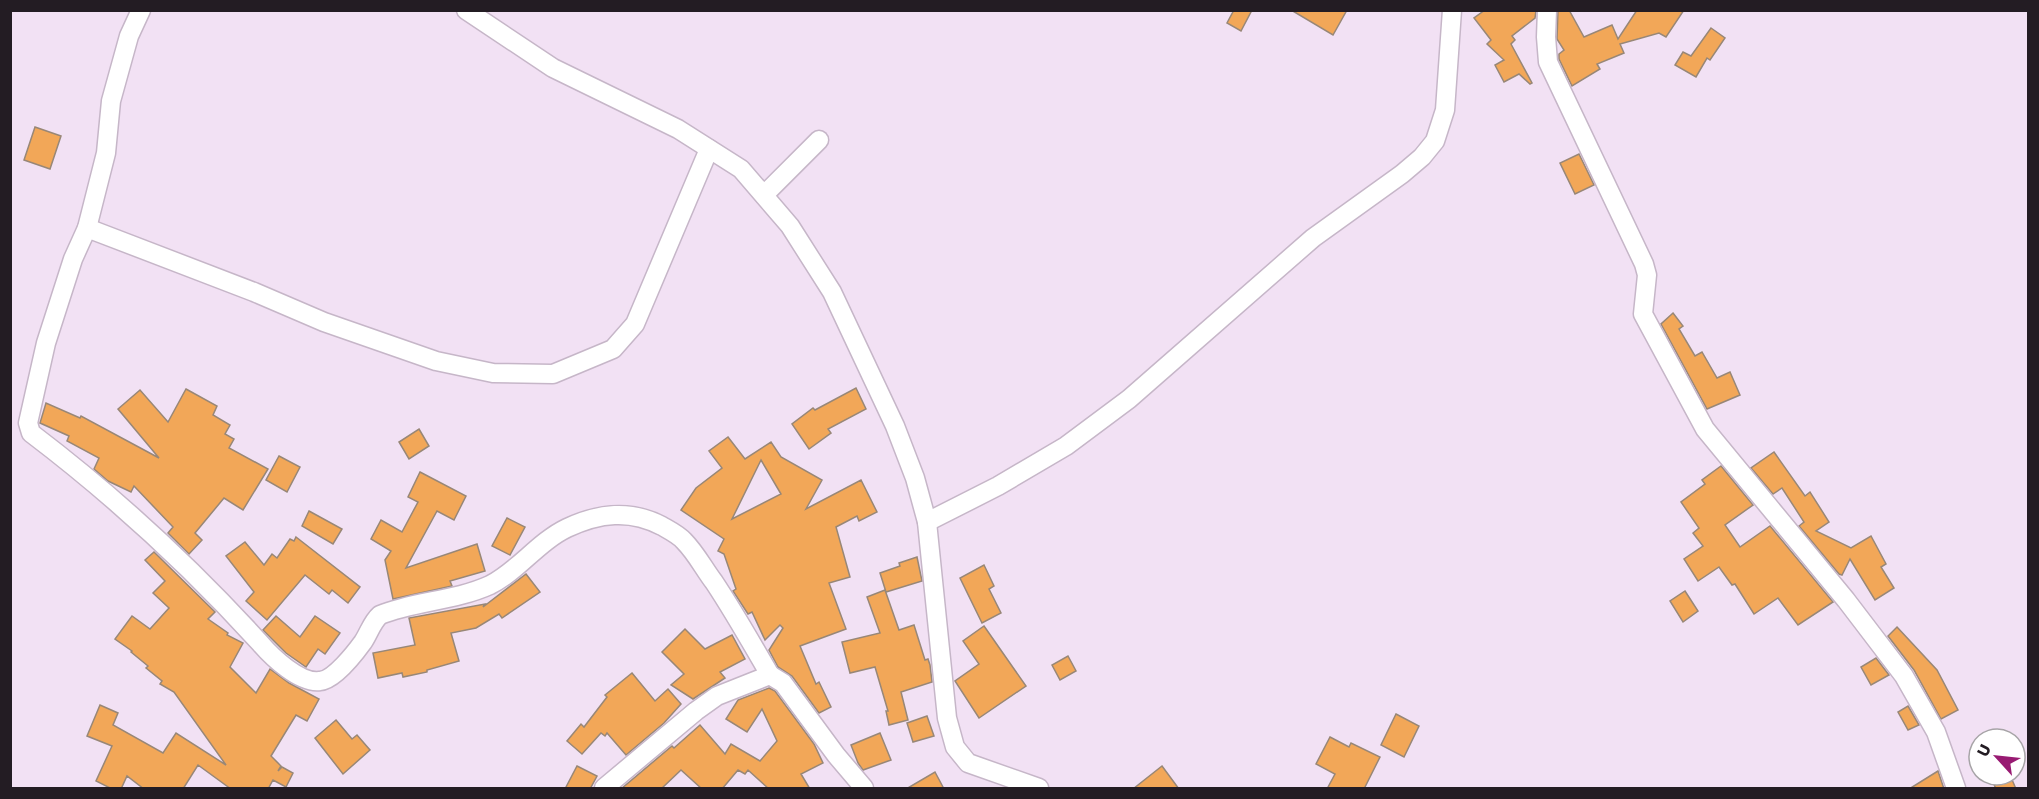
<svg xmlns="http://www.w3.org/2000/svg" width="2039" height="799" viewBox="0 0 2039 799" font-family="Poppins,sans-serif">
  <style>
    .building { fill: #f2a758; stroke: #988777; stroke-width: 1.5; fill-rule: evenodd }
    .lines { fill: none; stroke-linecap: round; stroke-linejoin: round }
    .minor-casing { stroke: #c6b6c8; stroke-width: 21 }
    .minor { stroke: #fff; stroke-width: 18 }
  </style>
  <rect width="100%" height="100%" fill="#f2e1f4"/>
  <!-- building -->
  <g class="building">
    <path d="M1234,10H1252L1241,31L1227,23Z"/>
    <path d="M1291,10H1347L1333,35Z"/>
    <path d="M1485,10H1536L1535,18L1512,36L1515,40L1511,44L1532,83L1530,84L1519,74L1504,82L1495,65L1504,60L1487,44L1491,40L1474,18Z"/>
    <path d="M1558,10H1569L1584,37L1612,25L1618,39L1637,10H1684L1666,37L1659,33L1620,44L1624,53L1597,64L1600,69L1572,86L1559,59V54L1564,50L1557,39Z"/>
    <path d="M1711,28L1725,38L1710,60L1707,58L1696,77L1675,65L1683,52L1691,56Z"/>
    <path d="M35,127L61,136L50,169L24,160Z"/>
    <path d="M1579,154L1594,185L1575,194L1560,163Z"/>
    <path d="M1673,313L1683,326L1679,329L1695,356L1702,352L1717,378L1730,372L1740,395L1707,409L1661,324Z"/>
    <path d="M856,388L866,409L828,429L831,433L809,449L792,424L813,408L815,410Z"/>
    <path d="M186,389L217,406L213,415L230,425L225,434L234,439L229,448L268,469L243,510L224,498L195,533L202,540L189,554L168,533L173,527L134,486L131,492L108,481L94,469L99,458L67,441L69,436L40,423L46,403L80,418L81,416L159,458L118,409L140,390L168,422Z"/>
    <path d="M419,429L429,446L409,459L399,442Z"/>
    <path d="M728,437L745,459L771,442L781,457L822,480L806,509L861,480L877,512L859,521L857,516L836,527L850,577L829,583L846,629L800,646L816,684L819,682L831,707L819,713L792,676L778,667L769,650L783,628L780,625L765,640L752,612L748,614L733,591L736,589L724,554L718,551L724,539L681,510L696,488L722,468L709,451ZM761,460L781,494L732,519Z"/>
    <path d="M1774,452L1805,496L1810,492L1829,522L1816,531L1851,548L1871,536L1886,564L1881,567L1894,588L1875,600L1850,559L1842,575L1839,574L1799,526L1804,522L1782,488L1773,494L1751,468Z"/>
    <path d="M279,456L300,467L287,492L266,480Z"/>
    <path d="M1721,466L1753,505L1725,525L1740,547L1770,526L1833,602L1798,625L1778,598L1754,614L1735,584L1732,585L1719,567L1698,581L1684,559L1703,546L1693,533L1699,528L1681,502L1705,484L1702,480Z"/>
    <path d="M420,472L466,496L454,520L437,511L406,568L477,544L485,571L450,581L452,586L393,599L385,560L391,551L371,539L381,520L402,532L418,502L408,497Z"/>
    <path d="M309,511L342,529L333,544L302,526Z"/>
    <path d="M507,518L525,527L510,555L492,546Z"/>
    <path d="M296,537L360,587L348,603L332,590L329,594L305,575L267,620L246,601L254,592L226,556L245,542L264,565L272,554L277,558L290,539L294,541Z"/>
    <path d="M154,552L215,612L208,619L228,633L227,635L243,643L230,667L256,693L270,669L289,683L319,699L307,721L296,715L271,756L281,766L278,771L282,767L293,773L286,787L273,780L268,789H231L198,765L183,789H144L127,776L121,789H112L96,781L112,746L87,736L100,705L118,713L113,725L163,753L176,733L226,765L174,692L160,684L162,681L146,668L148,666L131,652L132,651L115,639L132,616L150,629L169,608L153,593L165,581L145,560Z"/>
    <path d="M917,557L922,581L886,592L880,573L900,566L899,563Z"/>
    <path d="M984,565L994,586L989,589L1001,613L982,623L960,578Z"/>
    <path d="M526,574L540,592L502,618L499,614L476,628L451,633L459,661L427,670V672L403,677L402,673L378,678L373,653L415,645L409,618L485,604L483,607Z"/>
    <path d="M885,590L899,630L914,625L925,660L928,659L930,665L932,682L901,692L908,720L889,725L886,711H888L875,667L850,673L842,642L880,633L867,597Z"/>
    <path d="M1685,591L1698,611L1683,622L1670,601Z"/>
    <path d="M276,616L300,637L315,616L340,633L325,654L318,649L306,667L286,653L263,630Z"/>
    <path d="M984,626L1026,686L979,718L955,681L979,664L963,641Z"/>
    <path d="M1897,627L1937,670L1958,710L1941,719L1914,670L1888,636Z"/>
    <path d="M685,629L705,649L732,635L745,659L720,672L725,678L693,699L671,685L684,674L662,652Z"/>
    <path d="M1068,656L1076,671L1060,680L1052,665Z"/>
    <path d="M1876,658L1889,675L1871,685L1861,667Z"/>
    <path d="M632,673L655,701L668,689L681,704L664,723L626,755L607,733L605,736L601,733L582,754L567,741L581,724L584,727L607,697L605,695Z"/>
    <path d="M769,688L775,691L814,744L823,763L801,774L810,789H769L748,770L745,774L738,770L722,789H702L681,770L661,789H621L672,746L674,748L700,725L725,754L731,744L760,761L777,741L762,709L747,732L726,719L738,700Z"/>
    <path d="M1908,706L1919,725L1908,730L1898,712Z"/>
    <path d="M1396,714L1419,726L1404,757L1381,745Z"/>
    <path d="M927,716L934,736L913,742L907,723Z"/>
    <path d="M336,720L352,739L357,735L370,750L343,774L315,738Z"/>
    <path d="M880,733L891,760L863,770L858,763L851,745Z"/>
    <path d="M1330,737L1349,747L1351,743L1380,757L1364,789H1327L1335,774L1316,764Z"/>
    <path d="M577,766L597,776L590,789H565Z"/>
    <path d="M1162,766L1179,789H1133Z"/>
    <path d="M1938,771L1944,789H1909Z"/>
    <path d="M935,772L944,789H906Z"/>
    <path d="M1990,775H2010L2016,789H1996Z"/>
  </g>
  <g class="lines">
    <!-- minor casing -->
    <g class="minor-casing">
      <g id="minor">
        <path d="M141,10L129,36L111,101L106,153L87,228L73,259L46,343L28,423L31,433C114,496 190,566 260,643C272,657 300,684 320,681C334,680 355,653 363,642C369,633 372,622 380,615C414,601 455,601 490,585C518,571 538,542 567,528C599,513 630,509 662,526C669,530 679,535 684,541C696,553 704,569 714,582C734,612 752,644 770,675L717,696L696,711L604,788"/>
        <path d="M466,10L553,68L678,129L741,169L790,226L832,292L895,426L915,478L927,522L947,718L955,747L968,763L1039,788"/>
        <path d="M1547,10L1546,37L1548,62L1644,264L1647,275L1643,314L1705,429L1846,600L1904,676L1936,732L1956,788"/>
        <path d="M764,195L819,140"/>
        <path d="M87,228L254,292L324,322L436,361L493,373L553,374L613,349L635,324L709,149"/>
        <path d="M927,522L998,486L1066,446L1129,399L1313,238L1402,174L1422,157L1435,141L1445,110L1452,10"/>
        <path d="M770,675L783,683L836,755L864,788"/>
      </g>
    </g>
    <!-- minor -->
    <use href="#minor" class="minor"/>
  </g>
  <!-- border -->
  <rect width="2039" height="799" fill="none" stroke="#231c23" stroke-width="24"/>
  <!-- north arrow -->
  <g transform="translate(1997 757) rotate(297)"><circle r="28" fill="#ffffff" stroke="#a7a4a7" stroke-width="1.5"/>
  <path d="M0-4.5L10 22L0 15L-10 22Z" fill="#981a72"/>
  <text y="-9" font-size="16" font-weight="bold" text-anchor="middle" fill="#231c23">U</text>
  </g>
</svg>
